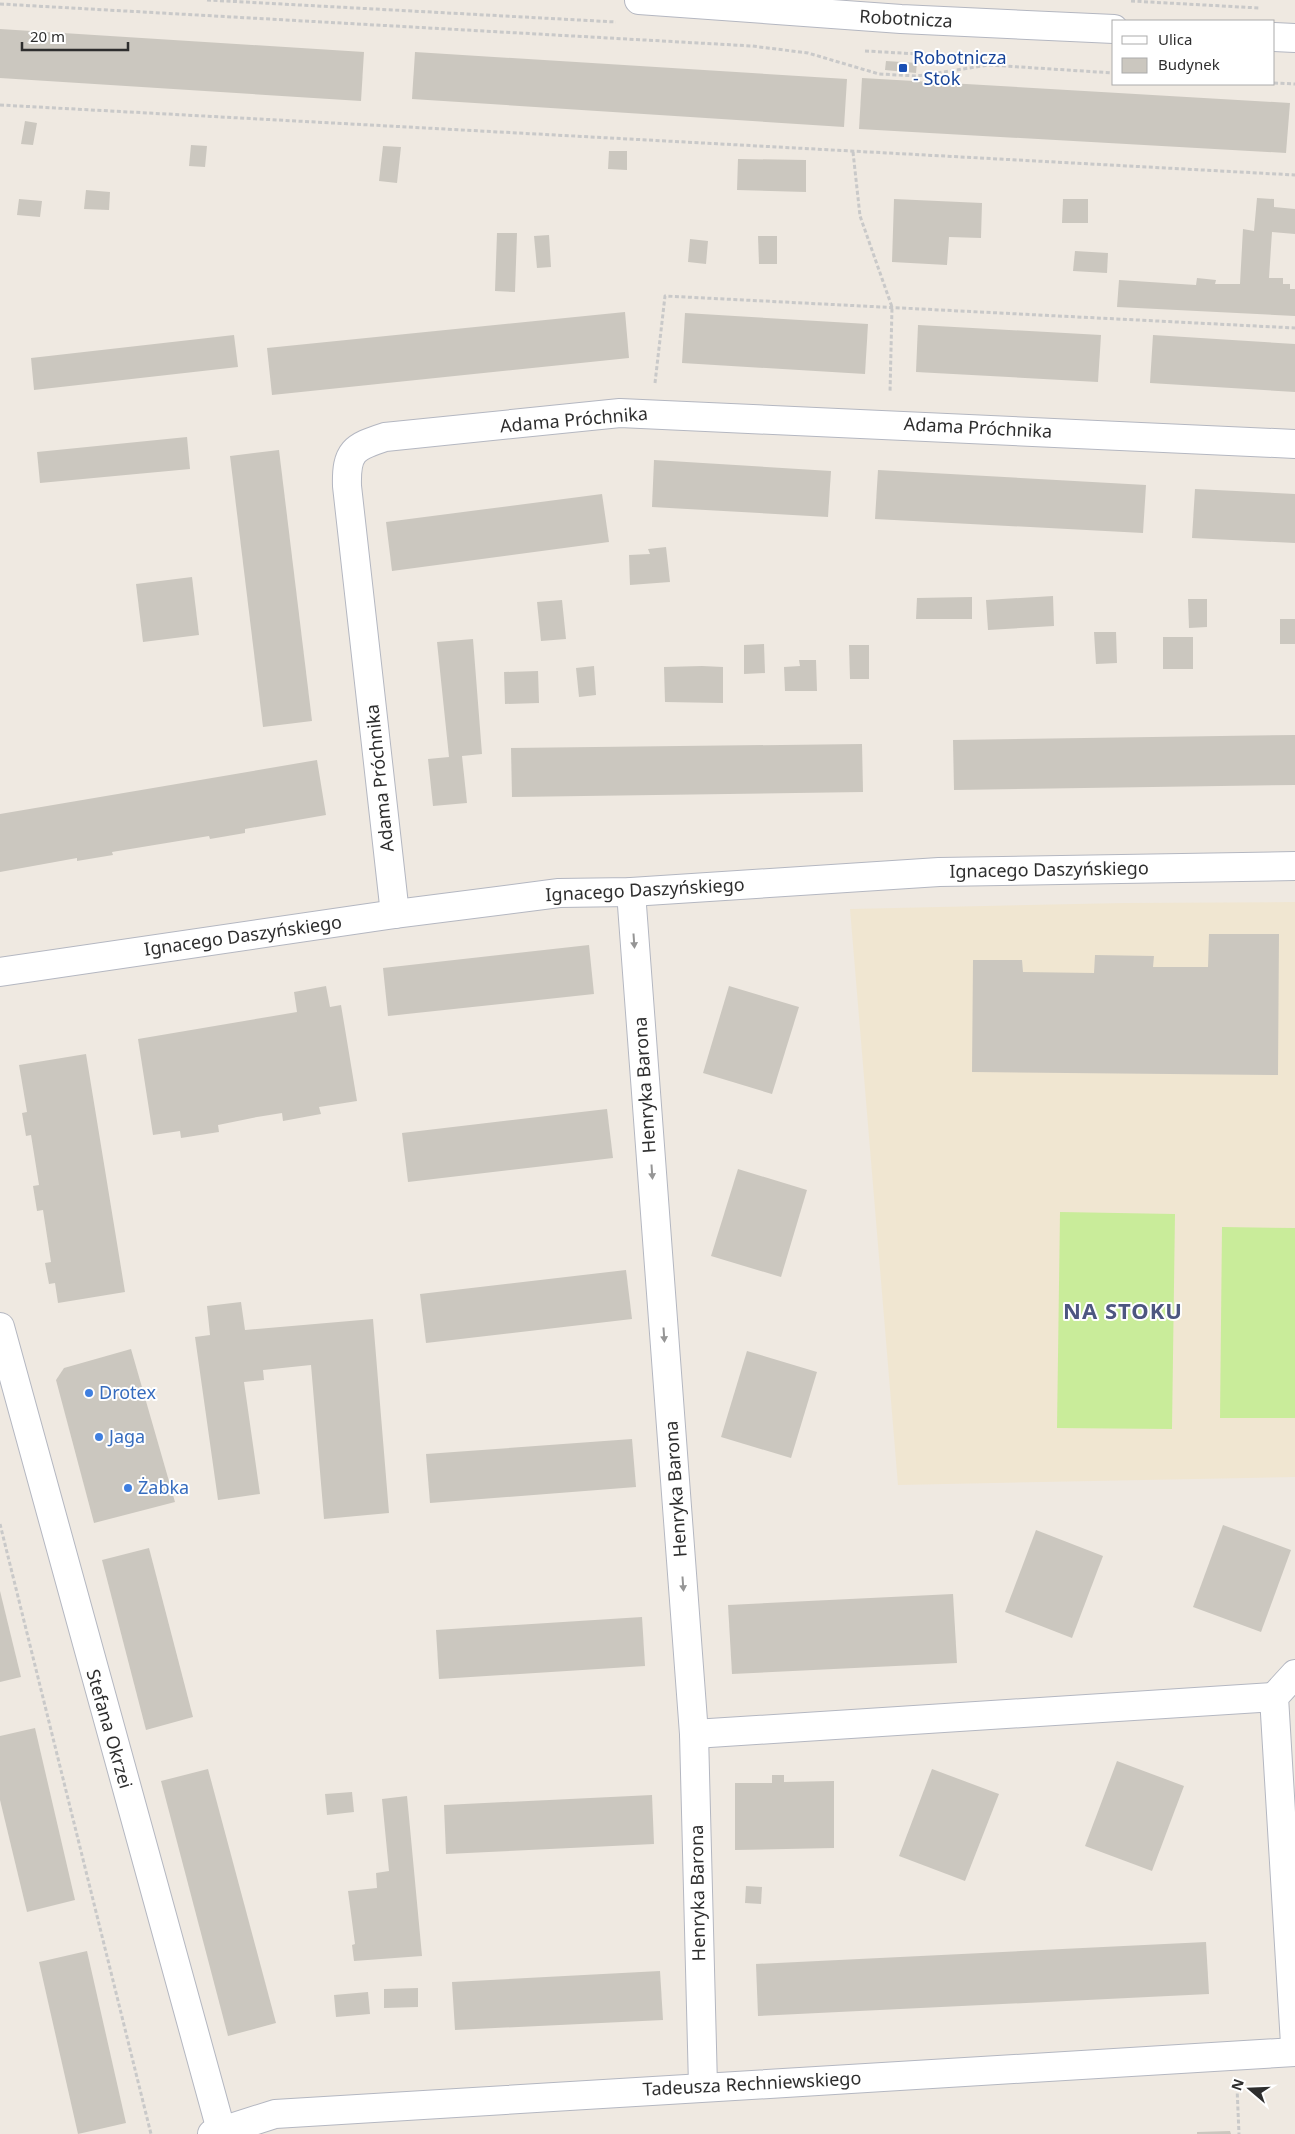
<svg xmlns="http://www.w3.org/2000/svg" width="1295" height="2134" viewBox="0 0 1295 2134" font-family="'Noto Sans',sans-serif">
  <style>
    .education { fill: #f0e6d1 }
    .pitch { fill: #c9ec9a }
    .building { fill: #cbc7bf }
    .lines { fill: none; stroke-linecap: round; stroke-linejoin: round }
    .minor-casing { stroke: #b4b7c1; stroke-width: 30 }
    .path { stroke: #c9c9c9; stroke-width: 3; stroke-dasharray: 4 2.5; stroke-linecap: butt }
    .minor { stroke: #fff; stroke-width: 28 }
    .oneway { fill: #969696 }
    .transit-dot { fill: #1a4fb4; stroke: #fff; stroke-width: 2 }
    .shop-dot { fill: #3f7fe0; stroke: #fff; stroke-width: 2 }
    .labels { text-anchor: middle; stroke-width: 4; stroke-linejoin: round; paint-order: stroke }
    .street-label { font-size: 18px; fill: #2e2e2e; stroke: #fff }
    .transit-label { font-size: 18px; fill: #164399; stroke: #fff; text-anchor: start }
    .shop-label { font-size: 18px; fill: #366cbe; stroke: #fff; text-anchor: start }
    .district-label { font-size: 22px; font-weight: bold; letter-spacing: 1px; fill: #4d5680; stroke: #fff }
  </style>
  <rect width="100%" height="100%" fill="#efe9e1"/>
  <!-- education -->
  <path class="education" d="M1295,902V1477L898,1485L850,909L1124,903Z"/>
  <!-- pitch -->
  <g class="pitch">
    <path d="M1060,1212L1175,1214L1172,1429L1057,1428Z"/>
    <path d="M1222,1227L1295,1228V1418H1220Z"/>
  </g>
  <!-- building -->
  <g class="building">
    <path d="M0,29L364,52L361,101L0,78Z"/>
    <path d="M415,52L847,79L844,127L412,99Z"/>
    <path d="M886,61L917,63L916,73L885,70Z"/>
    <path d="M862,78L1290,103L1286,153L859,129Z"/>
    <path d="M25,121L37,123L33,145L21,144Z"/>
    <path d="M191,145L207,146L205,167L189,166Z"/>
    <path d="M383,146L401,147L397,183L379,181Z"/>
    <path d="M609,151H627V170L608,169Z"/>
    <path d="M738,159L806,160V192L737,190Z"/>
    <path d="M86,190L110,192L109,210L84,209Z"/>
    <path d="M1257,198L1274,199V207L1295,209V234L1272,232L1269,278H1283V284H1290V289H1295V316L1117,307L1119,280L1196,285L1197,278L1216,280L1215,284H1240L1243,229L1254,231Z"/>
    <path d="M19,199L42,201L40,217L17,215Z"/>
    <path d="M894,199L982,203L981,238L949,237L947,265L892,262Z"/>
    <path d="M1063,199H1088V223H1062Z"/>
    <path d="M497,233H517L515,292L495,291Z"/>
    <path d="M549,235L551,267L537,268L534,236Z"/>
    <path d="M758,236H777V264H759Z"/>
    <path d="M690,239L708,241L706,264L688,262Z"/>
    <path d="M1075,251L1108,253L1107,273L1073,271Z"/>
    <path d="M625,312L629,358L272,395L267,348Z"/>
    <path d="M685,313L868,324L865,374L682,363Z"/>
    <path d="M918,325L1101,335L1098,382L916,372Z"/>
    <path d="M234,335L238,367L34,390L31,358Z"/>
    <path d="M1153,335L1295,344V392L1150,383Z"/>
    <path d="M187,437L190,469L40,483L37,452Z"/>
    <path d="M279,450L312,721L263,727L230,456Z"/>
    <path d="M654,460L831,471L828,517L652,507Z"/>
    <path d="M878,470L1146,485L1143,533L875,519Z"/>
    <path d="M1195,489L1295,494V543L1192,538Z"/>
    <path d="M602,494L609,542L392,571L386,522Z"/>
    <path d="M666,547L670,582L630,585L629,555L650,554L648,549Z"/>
    <path d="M192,577L199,635L143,642L136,584Z"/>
    <path d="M1053,596L1054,626L988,630L986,600Z"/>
    <path d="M972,597V619H916L917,598Z"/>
    <path d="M1188,599H1207V627L1189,628Z"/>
    <path d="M562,600L566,639L541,641L537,602Z"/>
    <rect x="1280" y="619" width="15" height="25"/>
    <path d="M1094,632H1116L1117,663L1096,664Z"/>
    <rect x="1163" y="637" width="30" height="32"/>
    <path d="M473,639L482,754L462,756L467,803L433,806L428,759L449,757L437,642Z"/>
    <path d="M764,644L765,673L744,674V645Z"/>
    <path d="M849,645H869V679H850Z"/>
    <path d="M799,660H816L817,691H785L784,667L800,666Z"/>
    <path d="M594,666L596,695L579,697L576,668Z"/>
    <path d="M702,666L723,667V703L665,702L664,667Z"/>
    <path d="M538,671L539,703L505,704L504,672Z"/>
    <path d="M1295,735V785L954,790L953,740Z"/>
    <path d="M862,744L863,792L512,797L511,748Z"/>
    <path d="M317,760L326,815L245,829V833L210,839L209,836L112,852L113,855L77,861V858L0,872V814Z"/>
    <path d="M1209,934H1279L1278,1075L972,1072L973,960H1022L1023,972L1094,973L1095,955L1154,956L1153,967H1208Z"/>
    <path d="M589,945L594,994L388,1016L383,968Z"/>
    <path d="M326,986L330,1007L341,1005L357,1101L319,1107L321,1114L283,1121L282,1113L257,1117L218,1125L219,1132L181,1138L180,1131L153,1135L138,1039L297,1012L294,992Z"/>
    <path d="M729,986L799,1007L772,1094L703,1073Z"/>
    <path d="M86,1054L125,1292L58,1303L55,1283L49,1284L45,1263L51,1262L43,1210L37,1211L33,1186L39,1185L31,1135L26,1136L22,1113L27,1112L19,1065Z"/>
    <path d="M607,1109L613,1158L408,1182L402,1133Z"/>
    <path d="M738,1169L807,1190L781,1277L711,1256Z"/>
    <path d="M626,1270L632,1319L426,1343L420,1294Z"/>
    <path d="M241,1302L245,1330L373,1319L389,1513L324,1519L311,1365L263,1370L264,1380L244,1382L260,1494L218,1500L195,1337L210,1335L207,1306Z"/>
    <path d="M131,1349L175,1502L94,1523L56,1380L64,1368Z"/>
    <path d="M747,1351L817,1372L791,1458L721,1437Z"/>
    <path d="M632,1439L636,1487L430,1503L426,1454Z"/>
    <path d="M1223,1525L1291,1550L1261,1632L1193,1607Z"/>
    <path d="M1036,1530L1103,1556L1072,1638L1005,1612Z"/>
    <path d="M149,1548L193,1717L146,1730L102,1560Z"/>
    <path d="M0,1591L21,1677L0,1682Z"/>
    <path d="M953,1594L957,1663L732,1674L728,1605Z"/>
    <path d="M642,1617L645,1666L439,1679L436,1630Z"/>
    <path d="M35,1728L75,1900L27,1912L0,1800V1736Z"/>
    <path d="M1117,1761L1184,1786L1152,1871L1085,1846Z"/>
    <path d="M208,1769L276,2023L228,2036L161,1781Z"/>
    <path d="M932,1769L999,1794L965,1881L899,1856Z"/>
    <path d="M772,1775H784V1782L834,1781V1848L735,1850V1783H772Z"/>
    <path d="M352,1792L354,1812L327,1815L325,1794Z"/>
    <path d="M652,1795L654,1844L446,1854L444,1805Z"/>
    <path d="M407,1796L422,1956L354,1961L352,1945L355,1944L348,1891L377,1888L376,1873L389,1871L382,1799Z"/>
    <path d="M746,1886L762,1887L761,1904L745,1903Z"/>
    <path d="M1206,1942L1209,1994L758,2016L756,1964Z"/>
    <path d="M87,1951L126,2123L78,2134L39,1962Z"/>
    <path d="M660,1971L663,2020L455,2030L452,1982Z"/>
    <path d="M418,1988V2007L384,2008V1989Z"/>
    <path d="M368,1992L370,2014L336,2017L334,1995Z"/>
    <path d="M1230,2131L1231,2134H1197V2132Z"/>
  </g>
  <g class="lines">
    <!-- minor casing -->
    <g class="minor-casing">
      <g id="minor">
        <path d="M639,0L901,19L1114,29"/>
        <path d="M1274,37L1295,38"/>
        <path d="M631,892L694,1734L703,2086"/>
        <path d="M395,914L347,486C346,451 354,447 385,437L620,413L1295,444"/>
        <path d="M0,972L395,914L559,893L631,892L939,872L1295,866"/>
        <path d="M0,1327L221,2130"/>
        <path d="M1295,1674L1274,1697L1295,2044"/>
        <path d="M694,1734L1274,1697"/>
        <path d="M212,2134L275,2114L1295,2052"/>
      </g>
    </g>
    <!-- path -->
    <g class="path">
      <path d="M207,0L616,22"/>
      <path d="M1131,1L1259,8"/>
      <path d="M0,4L752,46L808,53L879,74L917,76L989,65L1114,73"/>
      <path d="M865,51L973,57"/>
      <path d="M1274,83L1295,84"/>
      <path d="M0,105L1295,175"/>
      <path d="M853,152L860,216L892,307L890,393"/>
      <path d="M655,383L665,296L1295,328"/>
      <path d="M0,1524L151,2134"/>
      <path d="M1237,2087L1239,2134"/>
    </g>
    <!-- minor -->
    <use href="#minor" class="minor"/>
  </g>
  <!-- one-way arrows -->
  <defs><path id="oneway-solid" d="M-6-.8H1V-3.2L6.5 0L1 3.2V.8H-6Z" transform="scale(1.25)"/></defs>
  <g class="oneway">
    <use href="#oneway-solid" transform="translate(634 941) rotate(86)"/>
    <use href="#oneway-solid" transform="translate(652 1172) rotate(86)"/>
    <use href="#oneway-solid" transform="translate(664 1335) rotate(86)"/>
    <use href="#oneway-solid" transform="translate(683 1584) rotate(86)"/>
  </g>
  <!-- markers -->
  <rect class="transit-dot" x="898" y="63" width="10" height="10" rx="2.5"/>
  <g class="shop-dot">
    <circle cx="89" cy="1393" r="5"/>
    <circle cx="99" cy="1437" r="5"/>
    <circle cx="128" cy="1488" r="5"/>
  </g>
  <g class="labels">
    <!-- street labels -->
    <g class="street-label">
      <text transform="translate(906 19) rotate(3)" y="6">Robotnicza</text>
      <text transform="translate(574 420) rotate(-5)" y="6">Adama Próchnika</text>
      <text transform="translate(978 428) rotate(3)" y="6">Adama Próchnika</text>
      <text transform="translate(380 778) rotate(-96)" y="6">Adama Próchnika</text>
      <text transform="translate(1049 870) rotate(-1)" y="6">Ignacego Daszyńskiego</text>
      <text transform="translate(645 890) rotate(-3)" y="6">Ignacego Daszyńskiego</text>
      <text transform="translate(243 936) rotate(-8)" y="6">Ignacego Daszyńskiego</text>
      <text transform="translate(645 1085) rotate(-94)" y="6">Henryka Barona</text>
      <text transform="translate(676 1489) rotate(-94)" y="6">Henryka Barona</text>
      <text transform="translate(109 1729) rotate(74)" y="6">Stefana Okrzei</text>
      <text transform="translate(698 1893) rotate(-91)" y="6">Henryka Barona</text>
      <text transform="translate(752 2084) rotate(-3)" y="6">Tadeusza Rechniewskiego</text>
    </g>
    <!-- transit labels -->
    <g class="transit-label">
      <text x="913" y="64">Robotnicza<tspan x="913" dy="21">- Stok</tspan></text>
    </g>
    <!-- shop labels -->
    <g class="shop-label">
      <text x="99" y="1399">Drotex</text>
      <text x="109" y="1443">Jaga</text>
      <text x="138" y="1494">Żabka</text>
    </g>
    <!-- district labels -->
    <g class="district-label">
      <text x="1123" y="1319">NA STOKU</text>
    </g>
  </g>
  <!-- legend -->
  <rect x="1112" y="20" width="162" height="65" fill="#ffffff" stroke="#ababab"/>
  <rect x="1122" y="36" width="25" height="8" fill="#ffffff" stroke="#ababab"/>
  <text x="1158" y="45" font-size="15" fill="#2e2e2e">Ulica</text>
  <rect x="1122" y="58" width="25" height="15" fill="#cbc7bf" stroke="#ababab"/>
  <text x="1158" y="70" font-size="15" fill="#2e2e2e">Budynek</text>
  <!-- north arrow -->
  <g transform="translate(1250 2089) rotate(289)" stroke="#ffffff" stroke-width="4" paint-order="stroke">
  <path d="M0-4L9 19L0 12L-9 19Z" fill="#2e2e2e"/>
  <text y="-8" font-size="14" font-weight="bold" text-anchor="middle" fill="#2e2e2e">N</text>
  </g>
  <!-- scale -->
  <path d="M22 42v8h106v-8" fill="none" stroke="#2e2e2e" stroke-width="2.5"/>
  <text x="30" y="42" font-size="15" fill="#2e2e2e" stroke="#ffffff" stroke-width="4" paint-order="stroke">20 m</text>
</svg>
